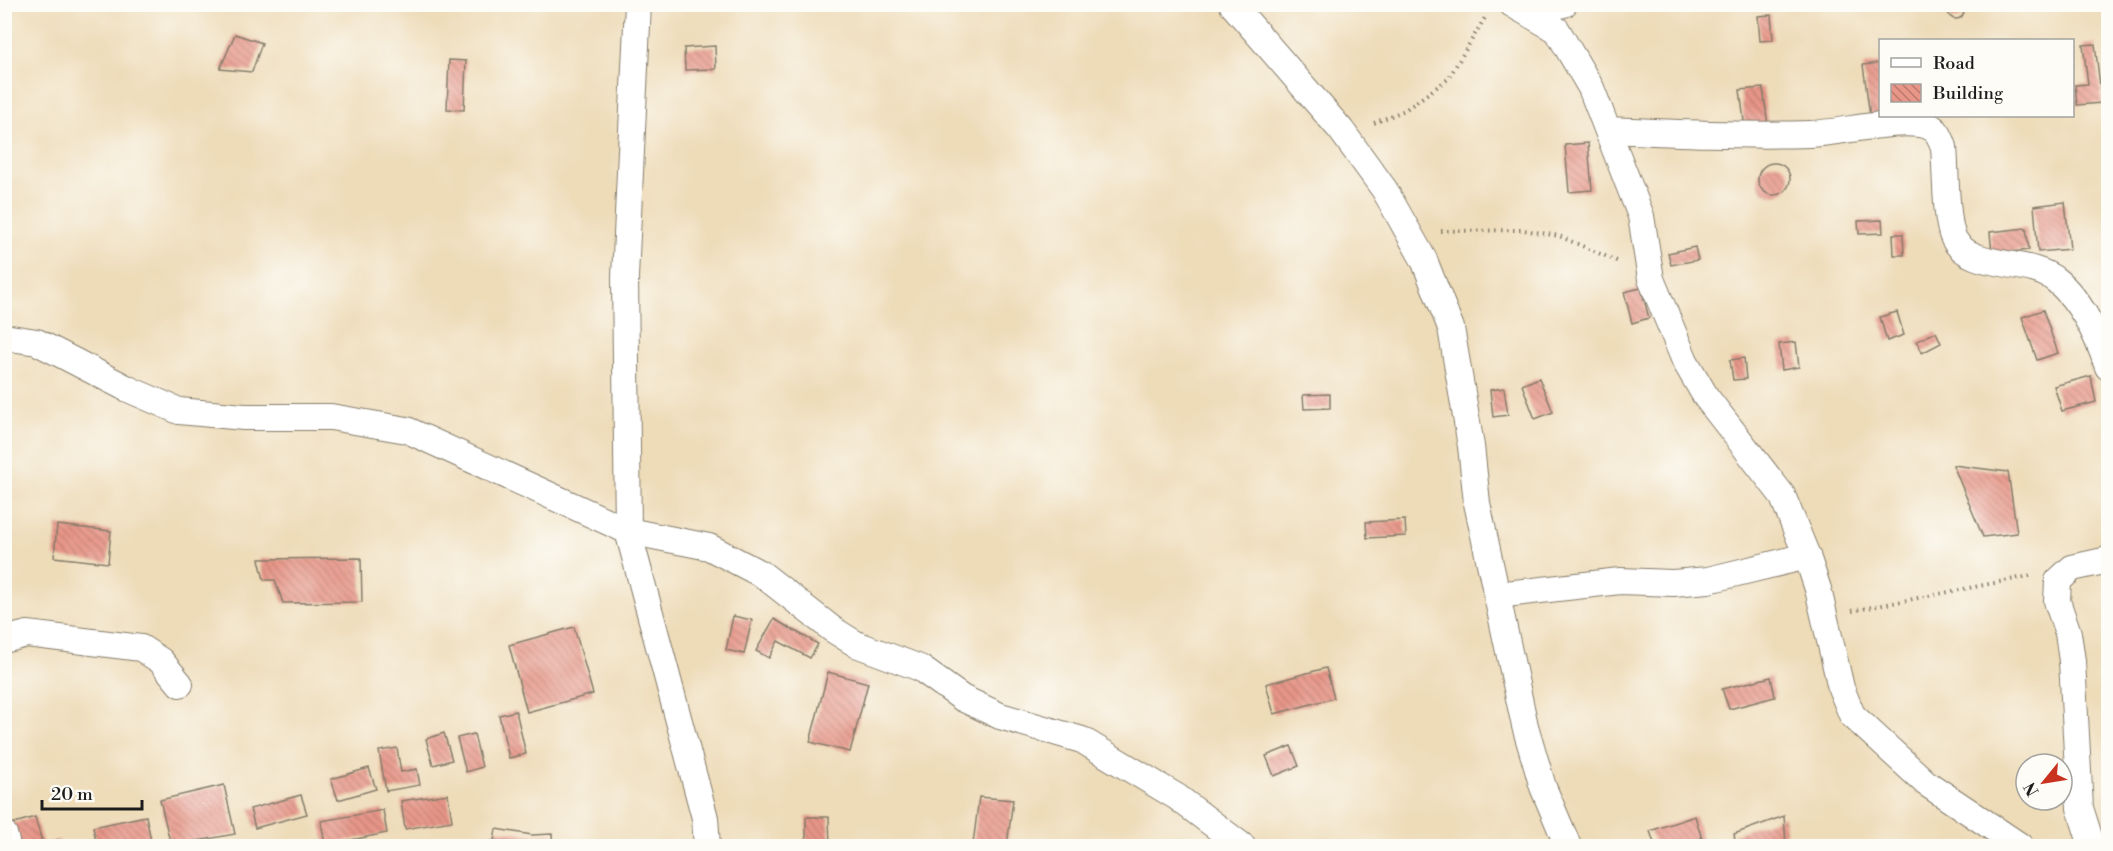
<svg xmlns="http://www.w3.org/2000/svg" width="2113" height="851" viewBox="0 0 2113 851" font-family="'Libre Bodoni',serif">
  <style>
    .building { fill: url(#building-back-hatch) }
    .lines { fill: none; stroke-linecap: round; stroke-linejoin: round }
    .street-casing { stroke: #857c6a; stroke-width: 28 }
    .path { stroke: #857c6a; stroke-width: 4; stroke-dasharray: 1.5 4.5; stroke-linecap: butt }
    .street { stroke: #fff; stroke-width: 26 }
  </style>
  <defs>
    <pattern id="building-back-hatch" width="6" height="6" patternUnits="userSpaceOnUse" patternTransform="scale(1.5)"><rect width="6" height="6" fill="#e89688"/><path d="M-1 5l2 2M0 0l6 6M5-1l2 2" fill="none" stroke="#bb7a6e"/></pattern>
  </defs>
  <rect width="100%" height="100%" fill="#fdfcf7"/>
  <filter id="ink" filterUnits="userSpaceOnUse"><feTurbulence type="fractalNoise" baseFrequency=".0167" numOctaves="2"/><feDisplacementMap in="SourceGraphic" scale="12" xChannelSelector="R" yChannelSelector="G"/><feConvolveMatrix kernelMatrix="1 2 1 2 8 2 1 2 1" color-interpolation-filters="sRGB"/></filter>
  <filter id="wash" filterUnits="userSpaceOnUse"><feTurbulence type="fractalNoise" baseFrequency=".008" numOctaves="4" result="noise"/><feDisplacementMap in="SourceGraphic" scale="24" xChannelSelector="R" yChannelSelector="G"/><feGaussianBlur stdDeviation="1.35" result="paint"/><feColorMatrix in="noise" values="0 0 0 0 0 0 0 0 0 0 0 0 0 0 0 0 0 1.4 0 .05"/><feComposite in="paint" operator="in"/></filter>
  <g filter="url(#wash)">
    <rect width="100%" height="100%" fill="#eedcb9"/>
    <g id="blocks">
      <!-- building -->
      <g class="building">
        <circle cx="1956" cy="11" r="8"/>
        <path d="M1771,15L1773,40L1760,41L1758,16Z"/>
        <path d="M235,34L262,43L252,72L220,69Z"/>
        <path d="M2095,44L2102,103L2077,105L2075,85L2088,84L2083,45Z"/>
        <path d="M715,46L716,69L685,70L684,48Z"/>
        <path d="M449,60L466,61L464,110L447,109Z"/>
        <path d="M1880,63V116L1871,123L1863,65Z"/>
        <path d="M1763,88L1768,126L1745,129L1740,90Z"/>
        <path d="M1588,143L1592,190L1569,192L1565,145Z"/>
        <circle cx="1774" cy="179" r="16"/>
        <path d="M2065,202L2070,249L2038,252L2034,206Z"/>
        <path d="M1882,220L1883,233L1859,234L1858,221Z"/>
        <path d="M2026,228L2029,250L1992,254L1990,232Z"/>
        <path d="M1893,234H1903L1904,255H1894Z"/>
        <path d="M1695,247L1698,260L1671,265L1668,253Z"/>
        <path d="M1641,288L1649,318L1632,323L1624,292Z"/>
        <path d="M2043,310L2058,353L2037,360L2022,317Z"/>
        <path d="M1897,312L1904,335L1887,341L1880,317Z"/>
        <path d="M1936,332L1941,343L1922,353L1917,341Z"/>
        <path d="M1796,342L1799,367L1782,370L1779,344Z"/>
        <path d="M1744,358L1746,379L1733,380L1730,360Z"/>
        <path d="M2091,376L2096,402L2062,411L2054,386Z"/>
        <path d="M1539,378L1553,412L1535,419L1522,385Z"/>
        <path d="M1504,388L1508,415L1493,417L1490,390Z"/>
        <path d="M1330,394V408L1304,409L1303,395Z"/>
        <path d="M1953,465L2008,472L2017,533L1983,537Z"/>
        <path d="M1405,520L1406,536L1367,538L1366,522Z"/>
        <path d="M57,525L111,531L108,563L54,557Z"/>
        <path d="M361,558L362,602L283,603L275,580H264L259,559Z"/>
        <path d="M733,616L752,620L744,654L726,650Z"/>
        <path d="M774,619L818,644L810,658L778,641L769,658L756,651Z"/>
        <path d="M574,627L593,694L527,712L509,645Z"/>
        <path d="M1326,668L1334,698L1274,714L1266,684Z"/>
        <path d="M828,672L868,683L850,752L810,742Z"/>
        <path d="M1771,677L1775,697L1729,709L1722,689Z"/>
        <path d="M516,711L526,754L509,758L499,715Z"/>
        <path d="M444,733L452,760L433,765L426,739Z"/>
        <path d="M474,734L482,767L466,772L457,738Z"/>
        <path d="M1291,746L1299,766L1274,776L1266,756Z"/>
        <path d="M397,748L401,772L417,769L420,785L386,791L379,751Z"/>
        <path d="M369,768L376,789L338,800L331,779Z"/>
        <path d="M224,785L235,834L171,846L160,800Z"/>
        <path d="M448,794L452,821L405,829L401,801Z"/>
        <path d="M301,795L307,814L255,828L250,809Z"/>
        <path d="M979,797L1013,800L1007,845L973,844Z"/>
        <path d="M383,810L387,833L325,845L321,821Z"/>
        <path d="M146,816L152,846H97L93,827Z"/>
        <path d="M1695,816L1704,846H1655L1650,831Z"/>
        <path d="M1784,816L1786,844L1736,846L1734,834Z"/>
        <path d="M35,817L43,845L58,840L60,846H17L11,824Z"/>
        <path d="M806,817H829L830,846H806Z"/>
        <path d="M496,829L532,835L552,834L553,846L502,842L503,846H487V842L494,841Z"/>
      </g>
    </g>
  </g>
  <g filter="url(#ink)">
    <use href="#blocks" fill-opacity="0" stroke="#857c6a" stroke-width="1.5"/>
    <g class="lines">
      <!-- street casing -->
      <g class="street-casing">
        <g id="street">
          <path d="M638,4L625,277L628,531L705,818L707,846"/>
          <path d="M1232,4L1341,130L1384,189L1424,260L1451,328L1471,446L1477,503L1525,726L1543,787L1568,846"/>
          <path d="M1512,4L1557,30L1591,88L1641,216L1651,279L1685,361L1706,397L1782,495L1807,556L1818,589L1841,688L1852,715L1926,783L2020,846"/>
          <path d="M1530,13L1564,4"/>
          <path d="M1608,130C1675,133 1742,136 1810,134C1841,133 1901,117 1928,126C1938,129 1941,139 1944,147C1946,168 1945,222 1954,239C1971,271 2029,257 2057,281C2082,302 2098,337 2108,367"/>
          <path d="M4,337L37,342L128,389L179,411L244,417H331L407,430L628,531L709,547L763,575L832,629L856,644L920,668L962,698L1000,716L1082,740L1177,797L1242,846"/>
          <path d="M1497,595L1620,581L1673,583L1708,580L1807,556"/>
          <path d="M4,640L27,634L141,648L161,661L180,684"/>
          <path d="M4,834L7,846"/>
          <path d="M2092,846L2080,808L2072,661L2068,633L2057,601L2058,581L2072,568L2108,560"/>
        </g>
      </g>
      <!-- path -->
      <g class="path">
        <path d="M1374,123L1405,110L1448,79L1486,16"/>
        <path d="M1441,231L1523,230L1559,236L1619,262"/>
        <path d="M1852,611L2030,576"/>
      </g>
      <!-- street -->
      <use href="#street" class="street"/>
    </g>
  </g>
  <!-- margin -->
  <rect width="2113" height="851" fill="none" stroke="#fdfcf7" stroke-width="24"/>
  <!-- legend -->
  <rect x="1879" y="39" width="195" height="78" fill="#fdfcf7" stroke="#a3a29f" stroke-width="1.5"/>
  <rect x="1891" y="58" width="30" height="9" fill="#ffffff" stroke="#a3a29f" stroke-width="1.5"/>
  <text x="1933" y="69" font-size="18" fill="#1c1c1c">Road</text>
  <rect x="1891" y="84" width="30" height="18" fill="url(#building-back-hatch)" stroke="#a3a29f" stroke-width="1.5"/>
  <text x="1933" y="99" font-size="18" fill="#1c1c1c">Building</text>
  <!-- north arrow -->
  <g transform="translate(2044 782) rotate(240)"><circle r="28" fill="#fdfcf7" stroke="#a3a29f" stroke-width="1.5"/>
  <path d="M0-4.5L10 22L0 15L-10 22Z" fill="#c8321e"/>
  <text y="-9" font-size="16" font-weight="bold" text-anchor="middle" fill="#1c1c1c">N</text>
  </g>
  <!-- scale -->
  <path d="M42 800v9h100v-9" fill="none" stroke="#1c1c1c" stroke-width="3"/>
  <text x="51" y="800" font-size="18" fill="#1c1c1c" stroke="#fdfcf7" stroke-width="4.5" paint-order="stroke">20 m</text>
</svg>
